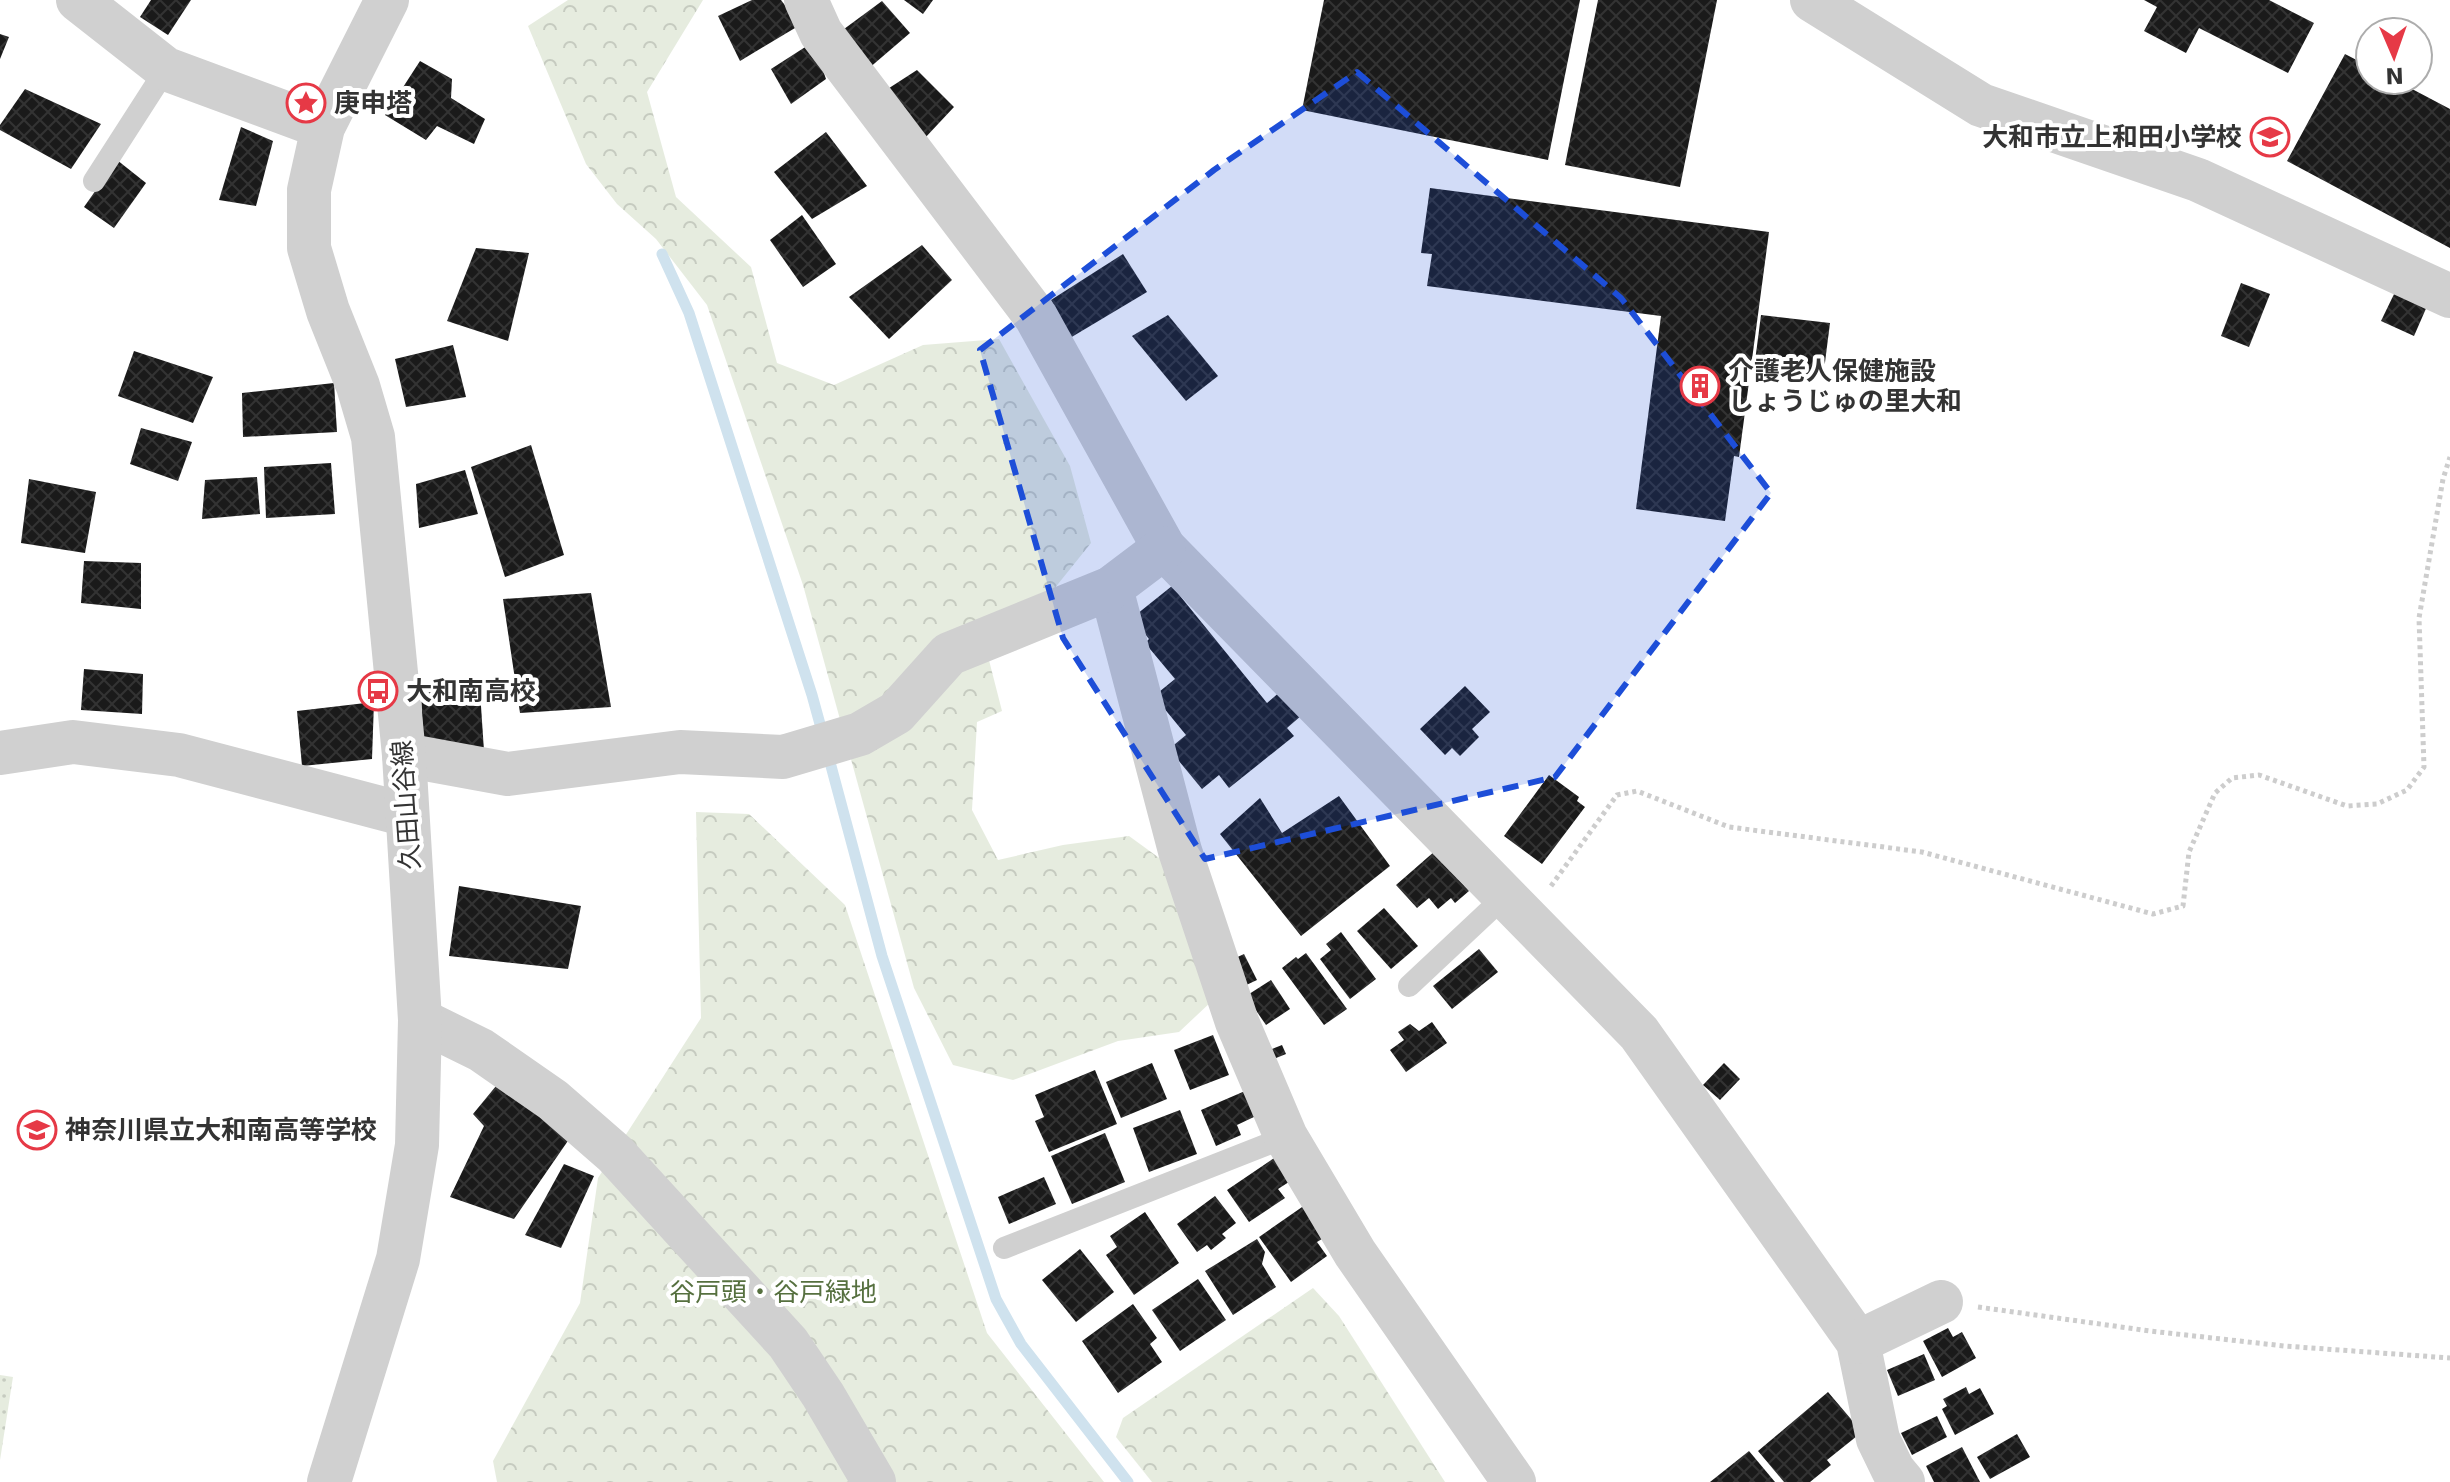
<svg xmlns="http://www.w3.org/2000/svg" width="2450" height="1482" viewBox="0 0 2450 1482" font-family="'DejaVu Sans','Noto Sans JP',sans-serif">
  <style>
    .grass { fill: url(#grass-dots) }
    .forest { fill: url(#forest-crowns) }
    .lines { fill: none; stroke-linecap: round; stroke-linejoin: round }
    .stream { stroke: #cfe2ee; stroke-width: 11 }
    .building { fill: url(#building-cross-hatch) }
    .path { stroke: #cdcdcd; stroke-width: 5; stroke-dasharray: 4 4; stroke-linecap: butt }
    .service { stroke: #d0d0d0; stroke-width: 22 }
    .minor { stroke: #d0d0d0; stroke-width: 44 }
    .marked { fill: #1d4ed8; fill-opacity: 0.2; stroke: #1d4ed8; stroke-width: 6; stroke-dasharray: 16 10; stroke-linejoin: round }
    .labels { text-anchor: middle; stroke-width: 8; stroke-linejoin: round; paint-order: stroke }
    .poi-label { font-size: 26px; font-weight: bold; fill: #333; stroke: #fff; text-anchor: start }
    .street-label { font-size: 26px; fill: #333; stroke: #fff }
    .park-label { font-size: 26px; fill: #56703f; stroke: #fff }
  </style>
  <defs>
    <pattern id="grass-dots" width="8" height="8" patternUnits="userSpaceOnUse" patternTransform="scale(2)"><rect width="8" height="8" fill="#e6ecdf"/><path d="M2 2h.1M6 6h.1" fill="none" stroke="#c6cbc0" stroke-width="1.8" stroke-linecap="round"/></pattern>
    <pattern id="forest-crowns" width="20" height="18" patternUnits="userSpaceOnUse" patternTransform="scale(2)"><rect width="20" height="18" fill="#e6ecdf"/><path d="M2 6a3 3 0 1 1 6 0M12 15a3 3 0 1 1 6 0" fill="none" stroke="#c6cbc0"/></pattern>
    <pattern id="building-cross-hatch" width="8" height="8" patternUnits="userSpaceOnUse" patternTransform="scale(2)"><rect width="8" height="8" fill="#1a1a1a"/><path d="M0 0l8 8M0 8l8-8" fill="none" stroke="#333"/></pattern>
  </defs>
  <rect width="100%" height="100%" fill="#fff"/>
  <!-- grass -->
  <path class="grass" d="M0,1375L13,1377L0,1460Z"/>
  <!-- forest -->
  <g class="forest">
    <path d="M568,0H703L647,92L676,197L751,267L777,363L834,385L923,345L999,339L1070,466L1091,543L1054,589L981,629L1002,711L977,722L972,810L998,860L1063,845L1129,836L1173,868L1212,1001L1179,1032L1118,1041L1013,1080L953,1065L914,988L803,585L707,305L656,239L617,204L586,164L528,26Z"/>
    <path d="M696,812L749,814L845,905L987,1333L1104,1482H497L493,1461L580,1303L598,1178L701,1018Z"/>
    <path d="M1313,1288L1339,1316L1445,1482H1152L1116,1437L1123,1418Z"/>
  </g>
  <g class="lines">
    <!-- stream -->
    <g class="stream">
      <path d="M662,254L689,313L812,695L823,735"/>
      <path d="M827,751L882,956L996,1299L1021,1344L1128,1482"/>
    </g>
  </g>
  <!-- building -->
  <g class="building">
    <path d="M151,0H191L168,35L140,17Z"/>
    <path d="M752,0H781L800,25L740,61L718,16Z"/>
    <path d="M904,0H933L923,14Z"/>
    <path d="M1324,0H1580L1548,160L1302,110Z"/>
    <path d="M1598,0H1717L1680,187L1565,165Z"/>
    <path d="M2144,0H2269L2314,23L2288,73L2199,28L2186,53L2144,31L2157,7Z"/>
    <path d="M882,1L910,33L868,69L840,32Z"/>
    <path d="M0,34L9,37L0,59Z"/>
    <path d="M813,42L826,79L791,104L771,69Z"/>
    <path d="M2345,54L2370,67V80H2395L2450,109V248L2287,161Z"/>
    <path d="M420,61L452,79L451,98L485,119L474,144L437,126L426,140L385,115Z"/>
    <path d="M917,70L954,107L924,139L883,92Z"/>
    <path d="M25,89L101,124L71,169L0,130V125Z"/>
    <path d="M241,127L273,141L256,206L219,200Z"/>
    <path d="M826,132L867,186L812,219L774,172Z"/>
    <path d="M117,160L146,183L114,228L84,207Z"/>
    <path d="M1430,188L1769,232L1739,457L1734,456L1725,521L1636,509L1661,316L1427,286L1432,254L1421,253Z"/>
    <path d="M802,215L836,264L803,287L770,240Z"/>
    <path d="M922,245L952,280L889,339L849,297Z"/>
    <path d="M476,248L529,253L508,341L447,321Z"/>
    <path d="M1123,254L1147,292L1070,338L1051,300Z"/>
    <path d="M2241,283L2270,294L2249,347L2221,336Z"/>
    <path d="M2396,290L2428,304L2414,336L2381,321Z"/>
    <path d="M1168,315L1218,376L1186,401L1132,336Z"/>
    <path d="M1761,315L1830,323L1823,378L1754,369Z"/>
    <path d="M453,345L466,397L406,407L395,359Z"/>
    <path d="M134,351L213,377L193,423L118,396Z"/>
    <path d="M334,383L337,432L243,437L242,393Z"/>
    <path d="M141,428L192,442L178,481L130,464Z"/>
    <path d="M531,445L564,555L505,577L471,467Z"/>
    <path d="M331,463L335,514L266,518L264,467Z"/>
    <path d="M465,470L478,514L419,528L416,484Z"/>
    <path d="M257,477L260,514L202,519L205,480Z"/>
    <path d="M29,479L96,492L85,553L21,543Z"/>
    <path d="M84,561L141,563V609L81,603Z"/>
    <path d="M1172,586L1267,703L1282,690L1302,715L1287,728L1294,736L1229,788L1219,775L1202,789L1169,749L1186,735L1154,696L1175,679L1145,643L1149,639L1132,618Z"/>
    <path d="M591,593L611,707L520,713L503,599Z"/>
    <path d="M84,669L143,674L142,714L81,710Z"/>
    <path d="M1465,686L1490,712L1472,729L1479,737L1460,756L1452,748L1445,755L1420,729Z"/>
    <path d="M421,690L480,691L484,751L423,738Z"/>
    <path d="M374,702L372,759L302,766L297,711Z"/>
    <path d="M1549,775L1579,797L1577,801L1585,807L1542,864L1504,836Z"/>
    <path d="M1339,796L1390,866L1301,936L1220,834L1260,798L1282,833Z"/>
    <path d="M1435,851L1469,891L1455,903L1451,898L1438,909L1429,898L1417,908L1396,885Z"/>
    <path d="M459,886L581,906L568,969L449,956Z"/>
    <path d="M1384,908L1418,946L1391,969L1357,931Z"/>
    <path d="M1341,932L1376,979L1350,999L1320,959L1331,950L1326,944Z"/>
    <path d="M1479,949L1498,972L1452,1009L1433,986Z"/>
    <path d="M1306,953L1347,1009L1324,1025L1282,968L1296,957L1298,959Z"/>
    <path d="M1244,954L1257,980L1242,987L1229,961Z"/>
    <path d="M1271,980L1290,1009L1266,1025L1246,996Z"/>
    <path d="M1432,1022L1447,1043L1406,1072L1390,1050L1404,1040L1398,1032L1410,1024L1419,1031Z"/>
    <path d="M1213,1035L1229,1075L1190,1090L1174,1050Z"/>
    <path d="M1282,1045L1286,1054L1266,1062L1262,1053Z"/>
    <path d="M1152,1063L1167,1099L1121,1118L1106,1082Z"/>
    <path d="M1724,1063L1740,1079L1720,1100L1703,1085Z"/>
    <path d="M1095,1070L1117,1124L1049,1152L1035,1121L1044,1117L1035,1095Z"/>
    <path d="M496,1086L572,1135L514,1219L450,1197L484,1126L473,1114Z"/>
    <path d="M1245,1091L1256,1116L1237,1125L1241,1135L1216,1146L1201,1110Z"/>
    <path d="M1180,1110L1197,1154L1149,1172L1133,1128Z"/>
    <path d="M1105,1133L1125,1182L1072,1204L1051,1156Z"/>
    <path d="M1277,1156L1292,1180L1278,1189L1285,1198L1249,1222L1227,1190Z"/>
    <path d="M564,1164L594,1176L561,1248L525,1235Z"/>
    <path d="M1044,1177L1056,1204L1009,1224L998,1197Z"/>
    <path d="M1215,1196L1236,1223L1222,1234L1226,1238L1211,1250L1207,1245L1197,1252L1177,1224Z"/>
    <path d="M1305,1205L1327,1236L1317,1242L1327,1256L1291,1282L1259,1237Z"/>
    <path d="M1145,1212L1179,1263L1134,1295L1106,1255L1117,1247L1110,1236Z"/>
    <path d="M1257,1239L1265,1252L1262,1264L1276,1287L1233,1315L1205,1271Z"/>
    <path d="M1080,1249L1114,1292L1076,1322L1042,1280Z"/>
    <path d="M1198,1279L1226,1320L1180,1351L1152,1310Z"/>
    <path d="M1133,1304L1157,1338L1150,1344L1162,1362L1118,1393L1082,1341Z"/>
    <path d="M1948,1328L1953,1337L1962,1332L1976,1358L1942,1377L1923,1341Z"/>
    <path d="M1924,1354L1935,1380L1898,1396L1887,1370Z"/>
    <path d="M1966,1387L1969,1394L1980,1388L1994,1414L1955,1435L1942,1409L1947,1406L1943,1399Z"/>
    <path d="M1828,1392L1862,1432L1827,1460L1831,1465L1810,1482H1784L1758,1451Z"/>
    <path d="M1937,1416L1947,1437L1912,1455L1901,1433Z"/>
    <path d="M2017,1434L2030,1457L1990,1479L1977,1457Z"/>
    <path d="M1962,1447L1980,1482H1934L1926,1466Z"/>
    <path d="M1749,1451L1775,1482H1710Z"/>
  </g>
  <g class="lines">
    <!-- path -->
    <g class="path">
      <path d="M1551,886L1617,795L1637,791L1729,827L1922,852L2153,914L2183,906L2189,852L2215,793L2232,778L2259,775L2347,806L2377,804L2407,790L2424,767L2419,618L2443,479L2450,457"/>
      <path d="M1978,1307L2150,1331L2284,1346L2450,1358"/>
    </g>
    <!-- service -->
    <g class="service">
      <path d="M94,181L166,69"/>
      <path d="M1409,986L1505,896"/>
      <path d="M1004,1248L1286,1137"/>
    </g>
    <!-- minor -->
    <g class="minor">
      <path d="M78,0L166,69L323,127"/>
      <path d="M806,0L821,33L1036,317L1164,548L1639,1033L1858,1342L1878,1439L1893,1470L1903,1482"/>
      <path d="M1812,0L1981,105L2198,180L2450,296"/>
      <path d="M1111,588L1180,851L1237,1022L1286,1137L1355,1253L1514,1482"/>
      <path d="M0,753L73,742L179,755L407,815"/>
      <path d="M404,755L508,774L680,752L783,757L860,734L896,713L949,654L1111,588L1164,548"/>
      <path d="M420,1020L481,1050L553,1100L615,1154L788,1343L823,1395L874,1482"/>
      <path d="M1858,1342L1941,1302"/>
      <path d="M329,1482L398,1259L417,1145L420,1020L404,755L373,437L358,386L328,311L309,248V190L323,127L387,0"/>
    </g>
  </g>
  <!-- marked area -->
  <path class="marked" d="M1357,72L1621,298L1771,493L1555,777L1205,859L1063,638L980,350L1214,170Z"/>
  <!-- icons -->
  <defs>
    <g id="sight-ring" transform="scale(2)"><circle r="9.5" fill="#fff" stroke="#e63946" stroke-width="1.5"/><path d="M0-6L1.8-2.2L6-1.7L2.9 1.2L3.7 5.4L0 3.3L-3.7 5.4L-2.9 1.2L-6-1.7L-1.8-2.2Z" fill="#e63946"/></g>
    <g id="school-ring" transform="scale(2)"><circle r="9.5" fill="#fff" stroke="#e63946" stroke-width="1.5"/><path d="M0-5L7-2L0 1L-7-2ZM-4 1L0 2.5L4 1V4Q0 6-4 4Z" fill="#e63946"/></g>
    <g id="building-ring" transform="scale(2)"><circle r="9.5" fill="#fff" stroke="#e63946" stroke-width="1.5"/><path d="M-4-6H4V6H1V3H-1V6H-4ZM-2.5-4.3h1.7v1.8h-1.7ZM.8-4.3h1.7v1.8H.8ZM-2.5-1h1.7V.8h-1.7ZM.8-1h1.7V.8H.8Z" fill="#e63946"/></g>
    <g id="bus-ring" transform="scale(2)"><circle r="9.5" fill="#fff" stroke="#e63946" stroke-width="1.5"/><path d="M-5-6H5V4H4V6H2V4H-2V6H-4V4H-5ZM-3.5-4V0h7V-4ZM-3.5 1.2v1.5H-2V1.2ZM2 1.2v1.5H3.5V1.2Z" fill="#e63946"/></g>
  </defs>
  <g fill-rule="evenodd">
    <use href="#sight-ring" x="306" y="103"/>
    <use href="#school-ring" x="2270" y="137"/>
    <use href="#building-ring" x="1700" y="386"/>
    <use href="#bus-ring" x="378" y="691"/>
    <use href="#school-ring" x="37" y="1130"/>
  </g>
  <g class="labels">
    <!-- poi labels -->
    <g class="poi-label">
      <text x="334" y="112">庚申塔</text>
      <text x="2242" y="146" text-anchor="end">大和市立上和田小学校</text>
      <text x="1728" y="380">介護老人保健施設<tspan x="1728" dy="30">しょうじゅの里大和</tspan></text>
      <text x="406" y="700">大和南高校</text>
      <text x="65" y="1139">神奈川県立大和南高等学校</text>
    </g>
    <!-- street labels -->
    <g class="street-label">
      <text transform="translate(406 805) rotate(-94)" y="9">久田山谷線</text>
    </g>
    <!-- park labels -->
    <g class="park-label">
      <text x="773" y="1301">谷戸頭・谷戸緑地</text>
    </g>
  </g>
  <!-- north arrow -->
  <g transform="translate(2394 56) rotate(178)"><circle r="38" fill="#ffffff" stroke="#adadad" stroke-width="2"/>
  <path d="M0-6L14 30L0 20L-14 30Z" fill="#e63946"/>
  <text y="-12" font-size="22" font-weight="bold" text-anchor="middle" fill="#333333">N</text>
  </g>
</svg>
